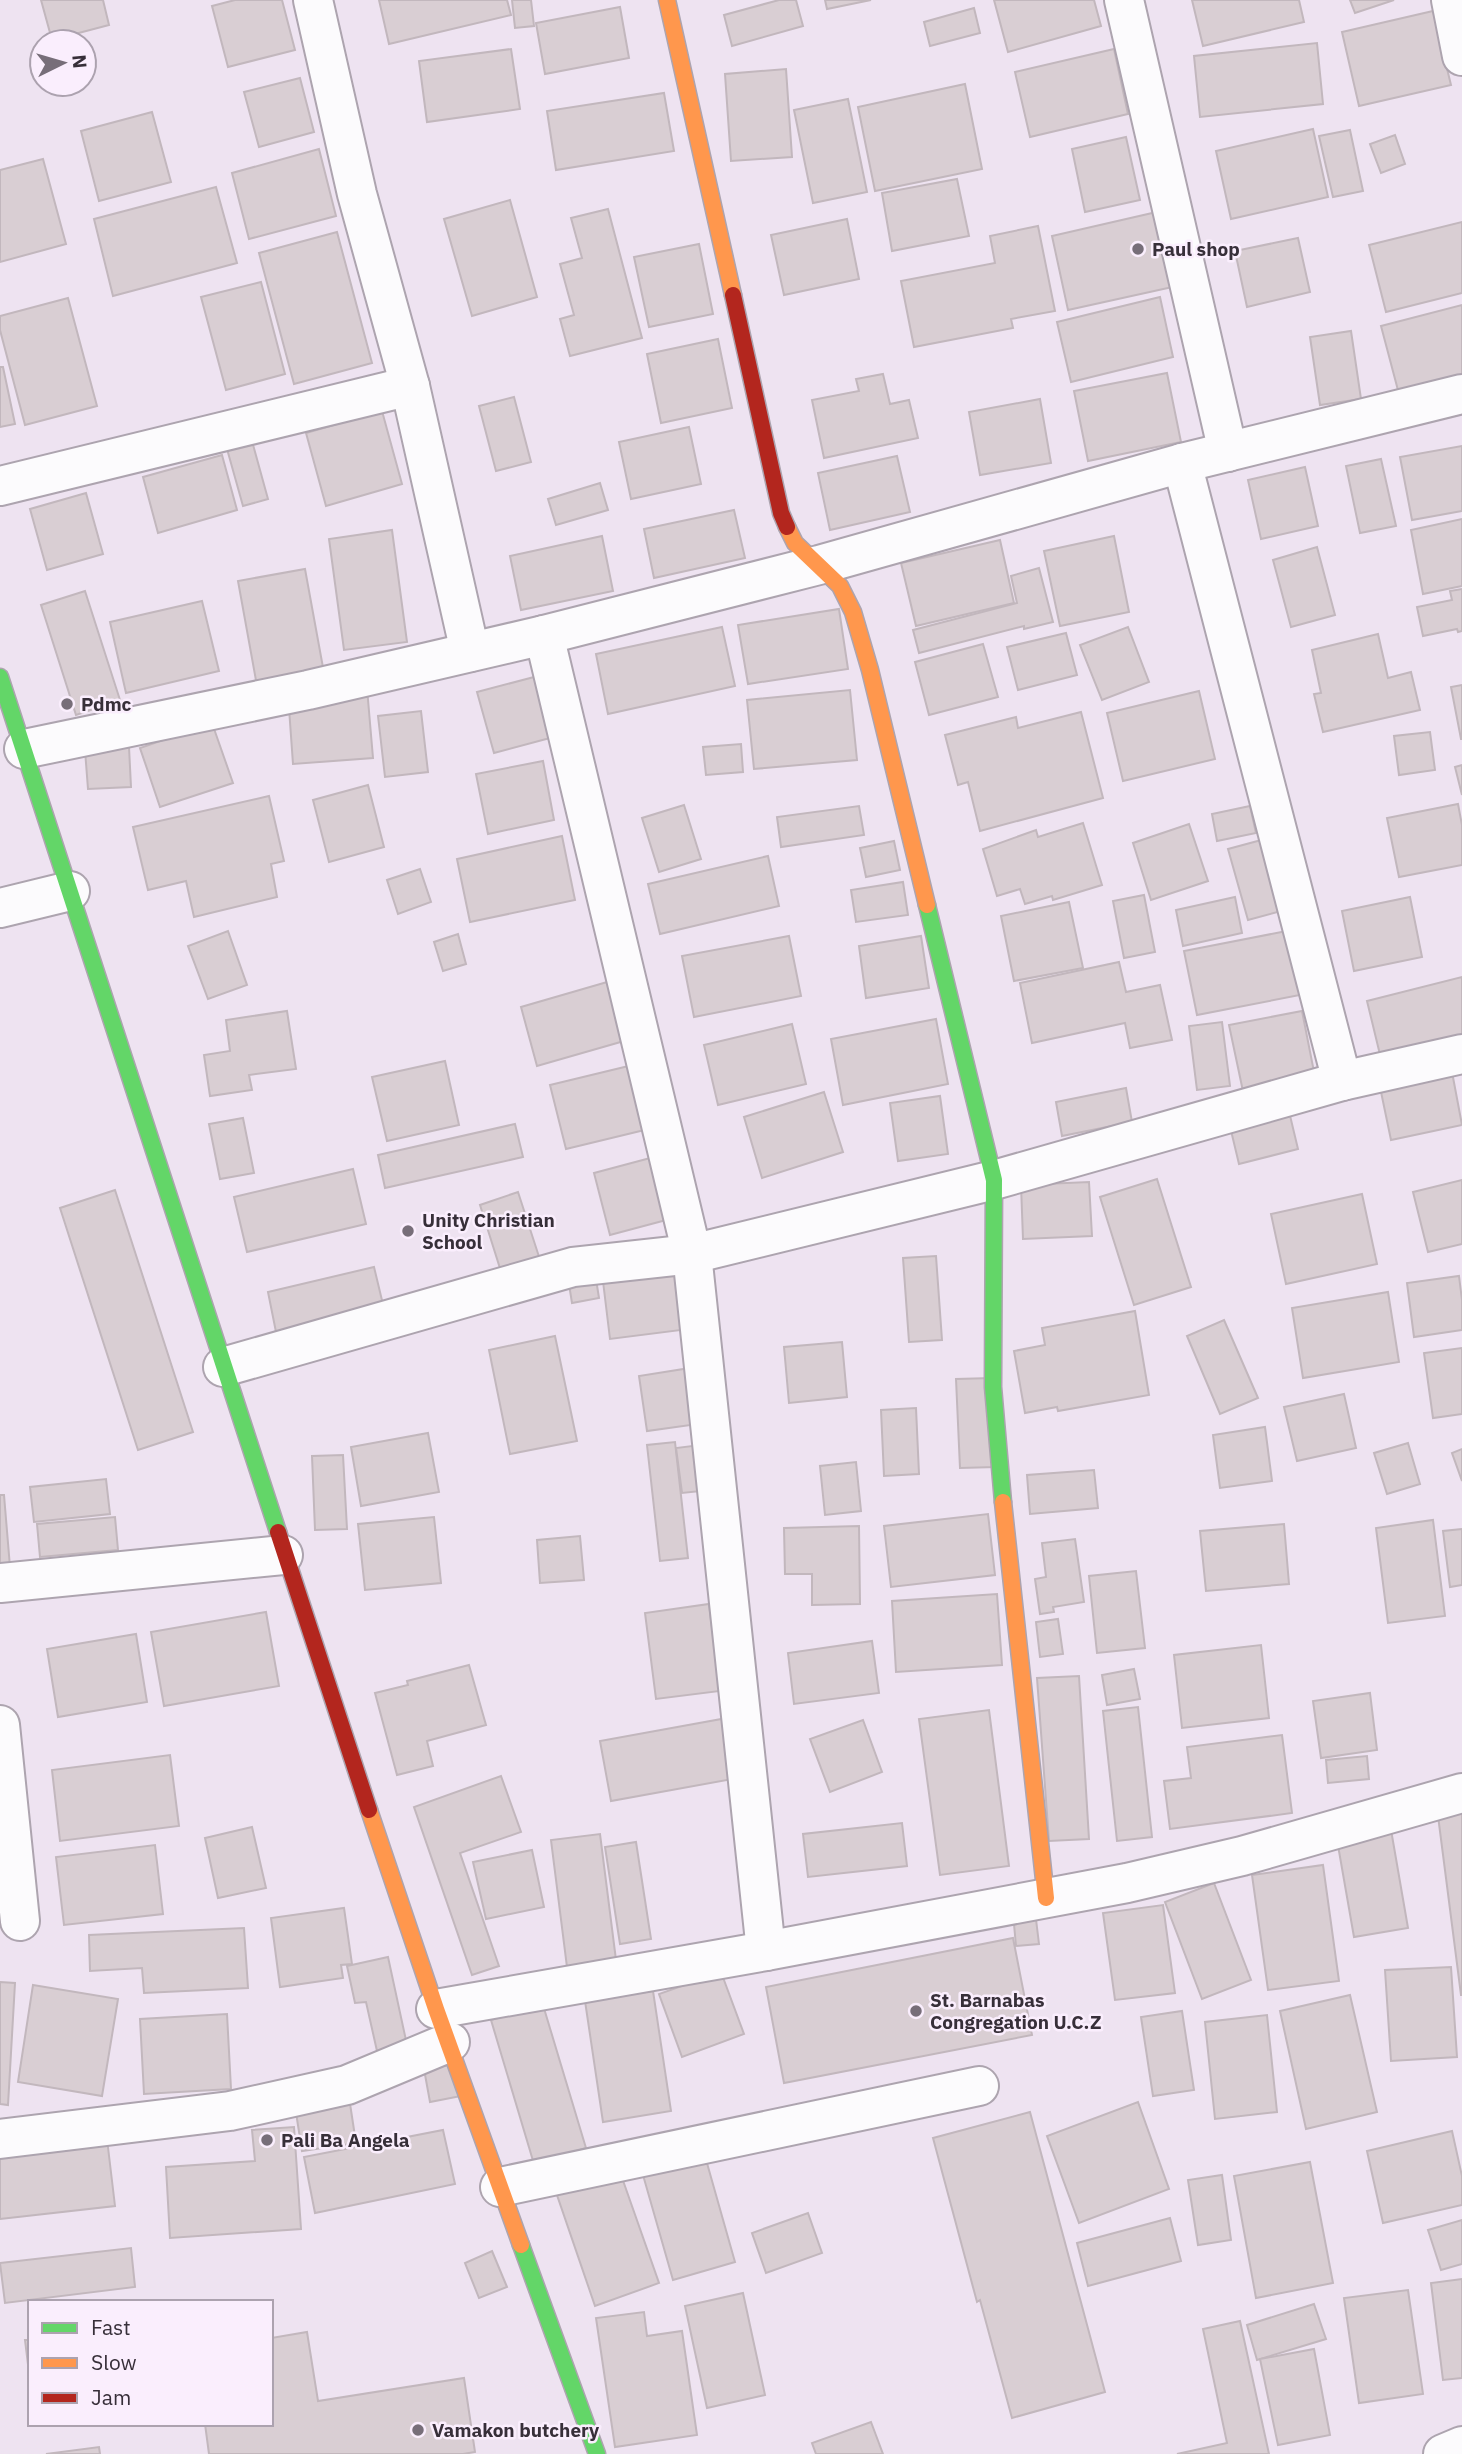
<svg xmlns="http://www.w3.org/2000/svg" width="1462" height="2454" viewBox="0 0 1462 2454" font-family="'IBM Plex Sans',sans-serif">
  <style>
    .building { fill: #d9ced3; stroke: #c2b7bd; stroke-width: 2 }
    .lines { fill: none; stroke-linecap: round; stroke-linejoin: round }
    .street-casing { stroke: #ada4af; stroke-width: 42 }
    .fast-casing { stroke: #ada4af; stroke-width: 19 }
    .slow-casing { stroke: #ada4af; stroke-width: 19 }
    .jam-casing { stroke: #ada4af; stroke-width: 19 }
    .street { stroke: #fcfbfd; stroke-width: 38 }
    .fast { stroke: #63d668; stroke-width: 16 }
    .slow { stroke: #ff974d; stroke-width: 16 }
    .jam { stroke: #b3261e; stroke-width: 16 }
    .poi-dot { fill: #776e79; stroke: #faeefd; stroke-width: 2.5 }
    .labels { text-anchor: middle; stroke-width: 5; stroke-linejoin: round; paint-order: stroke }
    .poi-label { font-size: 19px; font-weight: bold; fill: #372f39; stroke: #faeefd; text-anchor: start }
  </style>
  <rect width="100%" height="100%" fill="#eee3f1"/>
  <!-- building -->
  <g class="building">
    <path d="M41,0H103L109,25L52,40Z"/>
    <path d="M235,0H282L295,50L228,67L212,6Z"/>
    <path d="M379,0H507L511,15L389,44Z"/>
    <path d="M512,0H531L534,26L515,28Z"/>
    <path d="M779,0H796L803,26L732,46L724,15Z"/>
    <path d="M825,0H871L827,9Z"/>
    <path d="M994,0H1094L1101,26L1008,52Z"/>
    <path d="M1192,0H1299L1304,22L1203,46Z"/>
    <path d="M1350,0H1394L1355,13Z"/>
    <path d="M620,7L629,58L545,74L536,23Z"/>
    <path d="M974,8L980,33L930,46L924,22Z"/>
    <path d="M1433,11L1451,85L1359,106L1342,32Z"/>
    <path d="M1317,43L1323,104L1200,117L1194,56Z"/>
    <path d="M511,49L520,109L427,122L419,61Z"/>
    <path d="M1114,49L1128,114L1030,137L1015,72Z"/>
    <path d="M786,69L792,157L731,161L725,74Z"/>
    <path d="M300,78L314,132L259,147L244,92Z"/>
    <path d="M965,84L982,169L875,191L858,107Z"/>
    <path d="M664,93L674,151L556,170L547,111Z"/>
    <path d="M848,99L867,192L813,203L794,110Z"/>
    <path d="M152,112L171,182L99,201L81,131Z"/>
    <path d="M1313,129L1328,197L1231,219L1216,151Z"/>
    <path d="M1350,130L1363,191L1333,197L1319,136Z"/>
    <path d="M1395,135L1405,164L1381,173L1370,144Z"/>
    <path d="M1126,137L1140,200L1085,212L1072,149Z"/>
    <path d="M319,149L336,216L249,239L232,173Z"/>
    <path d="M43,159L66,244L0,262V170Z"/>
    <path d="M957,179L969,236L892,251L882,193Z"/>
    <path d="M216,187L237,263L113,296L94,219Z"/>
    <path d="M510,200L537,297L472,316L444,219Z"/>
    <path d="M608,209L642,338L570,356L560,319L574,315L560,264L582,258L571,218Z"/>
    <path d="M1161,211L1177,286L1068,310L1052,236Z"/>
    <path d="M847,219L859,279L784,295L771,235Z"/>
    <path d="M1462,222V293L1386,312L1369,245Z"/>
    <path d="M1038,226L1055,311L1011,319L1013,328L914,347L901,281L995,263L990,236Z"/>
    <path d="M337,232L372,363L294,384L259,253Z"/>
    <path d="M1298,238L1310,292L1247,307L1235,251Z"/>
    <path d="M699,244L713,314L649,327L634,257Z"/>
    <path d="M261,282L285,374L226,390L201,297Z"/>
    <path d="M1160,297L1173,357L1071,382L1057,322Z"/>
    <path d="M68,298L97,406L25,425L0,330V316Z"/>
    <path d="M1462,305V378L1399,394L1381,326Z"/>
    <path d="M1351,331L1361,399L1320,405L1310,337Z"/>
    <path d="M718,339L732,408L661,423L647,354Z"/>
    <path d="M0,367H3L15,424L0,427Z"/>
    <path d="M1167,373L1181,442L1088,461L1074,391Z"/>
    <path d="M883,374L890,404L909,400L918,438L824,458L812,400L859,391L856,379Z"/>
    <path d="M514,397L531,462L496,471L479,406Z"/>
    <path d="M1040,399L1051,463L980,475L969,412Z"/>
    <path d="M382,411L402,484L326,506L306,433Z"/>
    <path d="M689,427L701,484L631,499L619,442Z"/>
    <path d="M252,441L268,499L243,506L227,449Z"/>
    <path d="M1462,446V511L1412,520L1400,457Z"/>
    <path d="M222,455L237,510L158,533L143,477Z"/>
    <path d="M897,456L910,512L830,530L818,473Z"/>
    <path d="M1381,459L1396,526L1360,533L1346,466Z"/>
    <path d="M1305,467L1318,526L1261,539L1248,480Z"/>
    <path d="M600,483L608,510L556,525L548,499Z"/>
    <path d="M86,493L103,554L47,570L30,509Z"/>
    <path d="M734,510L745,558L654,578L644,529Z"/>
    <path d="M1462,519V586L1423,594L1411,530Z"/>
    <path d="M392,530L407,642L344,650L329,539Z"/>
    <path d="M602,536L613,591L521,610L510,556Z"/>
    <path d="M1114,536L1129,612L1060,626L1044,551Z"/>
    <path d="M1000,540L1014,603L916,626L901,563Z"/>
    <path d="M1317,547L1335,615L1291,627L1273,560Z"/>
    <path d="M1039,568L1053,622L1024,629V626L919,653L913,630L1017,603L1011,576Z"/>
    <path d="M305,569L324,673L257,686L238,581Z"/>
    <path d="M1462,589V631L1458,632L1457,629L1423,636L1417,607L1452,600L1450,591Z"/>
    <path d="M85,591L120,700L76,715L41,605Z"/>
    <path d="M202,601L219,671L126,693L110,622Z"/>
    <path d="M839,609L848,669L748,684L738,625Z"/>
    <path d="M722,627L735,686L608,714L596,654Z"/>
    <path d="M1128,627L1149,682L1102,700L1080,645Z"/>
    <path d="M1066,633L1077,675L1018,690L1007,647Z"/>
    <path d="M1378,634L1388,678L1411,672L1420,710L1323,732L1314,694L1321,693L1312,650Z"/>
    <path d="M983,644L998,697L929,715L915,662Z"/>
    <path d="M534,677L550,738L494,753L477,692Z"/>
    <path d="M1462,685V739H1461L1451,687Z"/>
    <path d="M367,688L373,758L293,764L288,694Z"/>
    <path d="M850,690L857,760L754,769L747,700Z"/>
    <path d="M1199,691L1215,759L1123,781L1107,713Z"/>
    <path d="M421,711L428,772L385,777L378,716Z"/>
    <path d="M1081,712L1103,798L980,831L968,782L958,785L945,735L1016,717L1018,728Z"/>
    <path d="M212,723L233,783L160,807L140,748Z"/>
    <path d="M1430,732L1435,770L1399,775L1394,736Z"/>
    <path d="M741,744L743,772L706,775L703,747Z"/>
    <path d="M129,747L131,787L88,789L85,750Z"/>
    <path d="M543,761L554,820L488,834L476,774Z"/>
    <path d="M1462,765V795L1455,767Z"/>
    <path d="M368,785L384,847L329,862L313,800Z"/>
    <path d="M269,796L284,861L271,864L277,897L194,917L186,881L148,890L133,827Z"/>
    <path d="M1458,804L1462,825V865L1399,877L1387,818Z"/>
    <path d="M684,805L701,859L659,872L642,818Z"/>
    <path d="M859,806L864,835L781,847L777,817Z"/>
    <path d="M1250,806L1256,833L1217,841L1212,814Z"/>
    <path d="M1083,823L1102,885L1053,900L1052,896L1025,904L1020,889L997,896L983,849L1036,830L1038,837Z"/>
    <path d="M1189,824L1208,881L1151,900L1133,843Z"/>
    <path d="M562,836L575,900L470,922L457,859Z"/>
    <path d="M1265,839L1285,910L1248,920L1228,849Z"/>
    <path d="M894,841L900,870L866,877L860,848Z"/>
    <path d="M768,856L779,906L660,934L648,884Z"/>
    <path d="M420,869L431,902L398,914L387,880Z"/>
    <path d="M903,882L908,915L856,922L851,890Z"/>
    <path d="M1144,895L1155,952L1124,958L1113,901Z"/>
    <path d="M1235,897L1242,933L1183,946L1176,910Z"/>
    <path d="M1410,897L1422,957L1354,971L1342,911Z"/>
    <path d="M1069,902L1083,968L1014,981L1001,916Z"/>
    <path d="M1292,930L1305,994L1197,1015L1184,951Z"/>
    <path d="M228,931L247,985L208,999L188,946Z"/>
    <path d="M458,934L466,964L443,971L434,942Z"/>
    <path d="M789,936L801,996L694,1017L682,956Z"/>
    <path d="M921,936L929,988L866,998L859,946Z"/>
    <path d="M1119,962L1126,992L1160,985L1172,1040L1130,1048L1125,1023L1032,1043L1020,983Z"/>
    <path d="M1462,977V1047L1383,1067L1367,1001Z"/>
    <path d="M614,980L631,1039L537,1066L521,1007Z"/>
    <path d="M287,1011L296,1069L249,1075L252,1090L210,1096L204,1055L230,1051L226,1020Z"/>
    <path d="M1302,1011L1316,1082L1244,1096L1229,1025Z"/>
    <path d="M936,1019L948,1084L843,1105L831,1039Z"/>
    <path d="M1222,1022L1230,1086L1197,1090L1189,1026Z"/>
    <path d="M792,1024L806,1084L718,1105L704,1045Z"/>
    <path d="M445,1061L459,1125L387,1141L372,1077Z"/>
    <path d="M641,1063L657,1127L566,1149L550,1085Z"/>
    <path d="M1452,1072L1462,1125L1391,1140L1380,1087Z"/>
    <path d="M1126,1088L1132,1122L1062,1136L1056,1102Z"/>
    <path d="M824,1092L843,1152L762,1178L744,1117Z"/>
    <path d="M940,1096L948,1154L898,1161L890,1103Z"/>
    <path d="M1287,1103L1298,1149L1239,1164L1228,1118Z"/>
    <path d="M243,1118L254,1173L220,1179L209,1124Z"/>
    <path d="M515,1124L523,1157L385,1188L378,1155Z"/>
    <path d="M654,1157L670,1219L610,1235L594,1173Z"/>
    <path d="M353,1169L366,1224L247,1252L234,1197Z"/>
    <path d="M1157,1179L1191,1287L1134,1305L1100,1197Z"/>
    <path d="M1462,1180V1244L1428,1252L1413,1192Z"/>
    <path d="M1089,1182L1092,1236L1023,1239L1021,1185Z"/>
    <path d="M115,1190L193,1432L138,1450L60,1208Z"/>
    <path d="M518,1192L543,1269L504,1281L480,1205Z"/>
    <path d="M1362,1194L1377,1264L1286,1284L1271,1214Z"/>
    <path d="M936,1256L942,1340L909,1342L903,1258Z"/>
    <path d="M689,1263L697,1328L610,1339L602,1273Z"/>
    <path d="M374,1267L386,1317L278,1342L268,1292Z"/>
    <path d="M595,1273L599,1298L572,1303L568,1278Z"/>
    <path d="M1459,1276L1462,1300V1330L1414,1337L1407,1283Z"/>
    <path d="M1388,1292L1399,1362L1303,1378L1292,1308Z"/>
    <path d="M1135,1311L1149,1395L1058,1411L1057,1407L1025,1413L1014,1351L1045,1345L1042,1328Z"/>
    <path d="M1224,1320L1258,1398L1220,1414L1187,1336Z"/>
    <path d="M555,1336L577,1441L510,1454L489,1350Z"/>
    <path d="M842,1342L847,1397L789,1403L784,1347Z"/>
    <path d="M1462,1348V1414L1433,1418L1424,1353Z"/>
    <path d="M690,1368L698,1424L647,1431L639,1376Z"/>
    <path d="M992,1378L996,1467L960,1468L956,1379Z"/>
    <path d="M1344,1394L1356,1448L1297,1461L1284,1407Z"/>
    <path d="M916,1408L919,1474L884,1476L881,1410Z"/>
    <path d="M1265,1427L1272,1481L1220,1488L1213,1435Z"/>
    <path d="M428,1433L439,1492L361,1506L351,1447Z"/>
    <path d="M675,1442L688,1558L660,1561L647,1445Z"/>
    <path d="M724,1442L729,1488L682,1493L676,1448Z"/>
    <path d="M1408,1443L1420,1484L1387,1494L1374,1453Z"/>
    <path d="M1462,1449V1481L1452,1453Z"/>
    <path d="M343,1455L347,1529L315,1530L312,1456Z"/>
    <path d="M856,1462L861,1511L825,1515L820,1466Z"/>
    <path d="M1094,1470L1098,1508L1030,1514L1027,1475Z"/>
    <path d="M106,1479L110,1514L34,1522L30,1487Z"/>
    <path d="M0,1495H4L10,1567L0,1568Z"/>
    <path d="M988,1514L995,1575L891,1587L884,1526Z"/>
    <path d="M115,1517L118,1550L40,1557L37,1524Z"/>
    <path d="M434,1517L441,1583L365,1590L358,1524Z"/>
    <path d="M1433,1520L1445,1616L1388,1623L1376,1528Z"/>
    <path d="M1284,1524L1289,1584L1206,1591L1200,1531Z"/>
    <path d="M859,1526L860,1604L812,1605V1574H785L784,1528Z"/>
    <path d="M1462,1529V1585L1450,1587L1443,1531Z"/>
    <path d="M580,1536L584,1580L540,1583L537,1540Z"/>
    <path d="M1075,1539L1084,1602L1053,1607L1054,1612L1040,1614L1035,1579L1046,1577L1042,1543Z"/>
    <path d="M1136,1571L1145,1648L1097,1653L1089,1576Z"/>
    <path d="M997,1594L1002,1665L896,1672L892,1601Z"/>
    <path d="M709,1604L720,1691L656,1699L645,1613Z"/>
    <path d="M266,1612L279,1686L164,1706L151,1632Z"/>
    <path d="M1058,1619L1063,1654L1040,1657L1036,1622Z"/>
    <path d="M136,1634L147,1702L58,1717L47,1649Z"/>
    <path d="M872,1641L879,1693L794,1704L788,1653Z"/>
    <path d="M1261,1645L1269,1718L1182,1728L1174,1655Z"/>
    <path d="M469,1665L486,1725L427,1741L433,1766L397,1775L375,1693L408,1685L407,1681Z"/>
    <path d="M1134,1669L1140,1699L1107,1705L1102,1675Z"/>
    <path d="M1079,1676L1089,1839L1049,1841L1037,1678Z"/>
    <path d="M1370,1693L1377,1750L1321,1758L1313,1701Z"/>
    <path d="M1138,1707L1152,1837L1117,1841L1103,1711Z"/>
    <path d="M989,1710L1009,1866L940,1875L919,1719Z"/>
    <path d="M727,1718L738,1778L611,1801L600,1741Z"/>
    <path d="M863,1720L882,1772L830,1792L810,1739Z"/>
    <path d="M1282,1735L1292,1813L1170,1829L1164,1781L1191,1778L1187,1747Z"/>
    <path d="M170,1755L179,1826L60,1841L52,1770Z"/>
    <path d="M1367,1756L1369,1779L1328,1783L1326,1760Z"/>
    <path d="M501,1776L521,1832L460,1853L499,1966L472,1975L414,1807Z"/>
    <path d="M1462,1805V1995H1461L1437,1808Z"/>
    <path d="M902,1823L907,1866L808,1877L803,1834Z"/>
    <path d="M1390,1824L1408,1928L1354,1937L1336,1834Z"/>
    <path d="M252,1827L266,1888L218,1898L205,1838Z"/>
    <path d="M600,1834L616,1960L567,1967L551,1840Z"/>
    <path d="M636,1842L651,1939L620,1944L605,1847Z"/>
    <path d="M155,1845L163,1914L64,1925L56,1857Z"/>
    <path d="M532,1850L544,1907L486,1919L473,1862Z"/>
    <path d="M1323,1865L1339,1981L1268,1990L1252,1875Z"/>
    <path d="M1214,1883L1251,1980L1202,1999L1165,1902Z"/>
    <path d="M1163,1905L1175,1993L1115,2000L1103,1913Z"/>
    <path d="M344,1908L352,1964L341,1965L343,1978L280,1987L271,1918Z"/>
    <path d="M1035,1911L1039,1944L1016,1946L1013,1913Z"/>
    <path d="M244,1928L248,1988L144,1993L142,1968L90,1971L89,1935Z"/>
    <path d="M1013,1938L1032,2035L784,2083L766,1987Z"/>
    <path d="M388,1957L407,2045L377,2051L366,2002L355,2003L347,1966Z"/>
    <path d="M1451,1967L1457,2057L1391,2061L1385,1970Z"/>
    <path d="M721,1972L744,2034L682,2057L659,1994Z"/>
    <path d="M0,1982L15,1983L8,2105L0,2104Z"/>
    <path d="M33,1985L118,1999L102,2096L18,2082Z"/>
    <path d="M653,1991L671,2111L603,2122L585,2001Z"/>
    <path d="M1350,1995L1377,2112L1306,2129L1280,2011Z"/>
    <path d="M543,2005L586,2148L534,2164L491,2020Z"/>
    <path d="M1182,2011L1194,2090L1153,2096L1141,2017Z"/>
    <path d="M227,2014L231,2089L144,2094L140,2019Z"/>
    <path d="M1267,2015L1277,2112L1215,2119L1205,2022Z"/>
    <path d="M455,2064L461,2096L430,2102L424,2069Z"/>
    <path d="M349,2097L356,2143L302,2151L295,2106Z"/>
    <path d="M1138,2102L1169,2189L1079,2223L1047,2136Z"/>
    <path d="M1030,2112L1105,2392L1012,2418L980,2300L977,2302L933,2138Z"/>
    <path d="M294,2127L301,2229L170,2238L166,2167L255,2161L252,2130Z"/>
    <path d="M443,2130L455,2184L315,2213L304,2157Z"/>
    <path d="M1452,2131L1462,2176V2205L1383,2223L1367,2151Z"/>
    <path d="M107,2139L115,2206L0,2219V2151Z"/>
    <path d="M703,2149L735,2262L673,2280L641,2168Z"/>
    <path d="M1310,2162L1333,2283L1256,2298L1234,2176Z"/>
    <path d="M620,2172L659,2283L595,2306L557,2195Z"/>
    <path d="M1222,2175L1231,2240L1198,2245L1188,2180Z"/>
    <path d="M808,2213L822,2253L766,2273L752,2233Z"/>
    <path d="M1170,2218L1181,2261L1088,2286L1077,2243Z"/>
    <path d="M1462,2220V2264L1441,2270L1428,2230Z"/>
    <path d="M131,2248L135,2287L5,2303L0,2263Z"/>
    <path d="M492,2251L507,2287L479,2298L465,2263Z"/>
    <path d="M1462,2279V2378L1443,2380L1431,2283Z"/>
    <path d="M1408,2290L1423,2394L1359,2403L1344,2298Z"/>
    <path d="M743,2293L765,2395L707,2408L685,2306Z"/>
    <path d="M1314,2304L1326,2339L1257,2360L1247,2325Z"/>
    <path d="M644,2312L647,2336L682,2331L697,2435L615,2447L596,2318Z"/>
    <path d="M1240,2321L1269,2454H1177L1227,2443L1203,2329Z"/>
    <path d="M307,2332L318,2401L464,2378L475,2452L463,2454H209L205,2424H271V2338Z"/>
    <path d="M25,2340H30V2381Z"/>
    <path d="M1314,2349L1330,2435L1278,2445L1260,2359Z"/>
    <path d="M871,2422L883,2454H816L812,2443Z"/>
    <path d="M99,2447L100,2454H46Z"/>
  </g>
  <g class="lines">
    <!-- street casing -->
    <g class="street-casing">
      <g id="street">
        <path d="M313,0L357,194L410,386L470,652"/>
        <path d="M1124,0L1228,452"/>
        <path d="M1451,0L1462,56"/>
        <path d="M1182,463L1342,1081"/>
        <path d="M0,486L410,386"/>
        <path d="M544,635L692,1254L766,1951"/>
        <path d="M24,749L308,690L544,635L819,565L1182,463L1462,394"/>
        <path d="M0,908L70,891"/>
        <path d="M223,1367L573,1267L692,1254L994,1180L1342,1081L1462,1054"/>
        <path d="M0,1583L283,1555"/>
        <path d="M0,1725L20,1921"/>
        <path d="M436,2009L766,1951L1127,1883L1242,1856L1462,1793"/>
        <path d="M0,2139L230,2111L347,2085L450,2042"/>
        <path d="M500,2187L979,2086"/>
        <path d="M1443,2454L1462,2446"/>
      </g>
    </g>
    <!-- fast casing -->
    <g class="fast-casing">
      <g id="fast">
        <path d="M0,677L278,1532"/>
        <path d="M927,905L994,1180L993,1387L1003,1502"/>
        <path d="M521,2245L597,2454"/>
      </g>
    </g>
    <!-- slow casing -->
    <g class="slow-casing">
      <g id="slow">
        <path d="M667,0L733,295"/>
        <path d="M787,527L795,543L840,586L853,612L870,670L927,905"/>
        <path d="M1003,1502L1046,1898"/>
        <path d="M369,1810L436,2009L521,2245"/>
      </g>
    </g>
    <!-- jam casing -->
    <g class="jam-casing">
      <g id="jam">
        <path d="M733,295L781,513L787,527"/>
        <path d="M278,1532L369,1810"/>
      </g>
    </g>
    <!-- street -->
    <use href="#street" class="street"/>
    <!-- fast -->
    <use href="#fast" class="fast"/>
    <!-- slow -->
    <use href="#slow" class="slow"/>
    <!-- jam -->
    <use href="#jam" class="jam"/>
  </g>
  <!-- markers -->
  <g class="poi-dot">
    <circle cx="1138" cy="249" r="7"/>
    <circle cx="67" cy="704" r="7"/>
    <circle cx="408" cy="1231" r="7"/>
    <circle cx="916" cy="2011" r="7"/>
    <circle cx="267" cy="2140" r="7"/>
    <circle cx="418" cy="2430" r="7"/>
  </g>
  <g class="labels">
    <!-- poi labels -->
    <g class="poi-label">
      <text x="1152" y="256">Paul shop</text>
      <text x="81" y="711">Pdmc</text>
      <text x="422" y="1227">Unity Christian<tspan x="422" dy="22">School</tspan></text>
      <text x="930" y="2007">St. Barnabas<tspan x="930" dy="22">Congregation U.C.Z</tspan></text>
      <text x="281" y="2147">Pali Ba Angela</text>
      <text x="432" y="2437">Vamakon butchery</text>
    </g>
  </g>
  <!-- legend -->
  <rect x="28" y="2300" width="245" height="126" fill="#faeefd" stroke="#aca2af" stroke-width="2"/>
  <rect x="42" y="2323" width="35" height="10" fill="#63d668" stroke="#aca2af" stroke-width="2"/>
  <text x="91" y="2335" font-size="21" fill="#372f39">Fast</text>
  <rect x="42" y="2358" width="35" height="10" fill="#ff974d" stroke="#aca2af" stroke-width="2"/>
  <text x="91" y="2370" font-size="21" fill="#372f39">Slow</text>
  <rect x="42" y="2393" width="35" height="10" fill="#b3261e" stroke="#aca2af" stroke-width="2"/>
  <text x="91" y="2405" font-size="21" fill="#372f39">Jam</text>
  <!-- north arrow -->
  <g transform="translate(63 63) rotate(85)"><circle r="33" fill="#faeefd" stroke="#aca2af" stroke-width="2"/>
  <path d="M0-5L12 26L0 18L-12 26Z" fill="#776e79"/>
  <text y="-10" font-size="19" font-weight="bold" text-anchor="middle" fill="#372f39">N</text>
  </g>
</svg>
